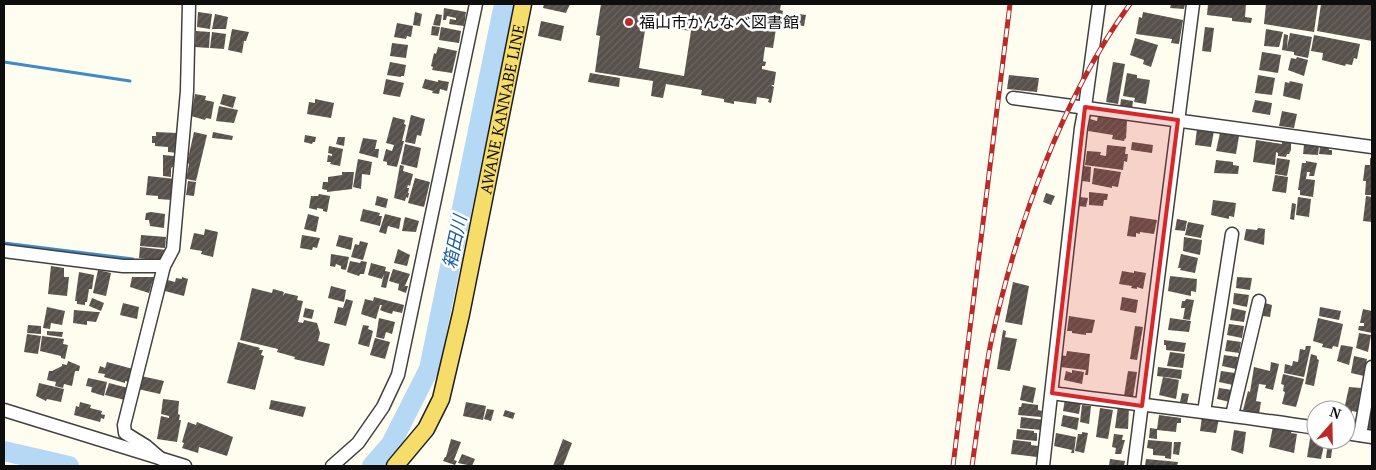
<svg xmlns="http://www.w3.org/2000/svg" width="1376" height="470" viewBox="0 0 1376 470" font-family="'PT Serif','Noto Sans JP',serif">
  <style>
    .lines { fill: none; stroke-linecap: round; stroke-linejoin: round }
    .stream { stroke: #3e8acb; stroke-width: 3 }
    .river { stroke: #b5d9f5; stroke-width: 20 }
    .building { fill: url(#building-hatch); fill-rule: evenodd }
    .minor-casing { stroke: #414141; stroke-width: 15 }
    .major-casing { stroke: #1f1f1f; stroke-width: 19 }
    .minor { stroke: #fff; stroke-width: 12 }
    .major { stroke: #f6dc69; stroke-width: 16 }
    .rail-casing { stroke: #bc2a28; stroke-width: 5 }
    .rail { stroke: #fff; stroke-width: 3; stroke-dasharray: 9; stroke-linecap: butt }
    .marked { fill: #d62828; fill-opacity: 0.2; stroke: #d62828; stroke-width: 4; stroke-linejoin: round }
    .poi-dot { fill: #bc2a28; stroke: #fff; stroke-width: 2 }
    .labels { text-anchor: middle; stroke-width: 5; stroke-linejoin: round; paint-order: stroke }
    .poi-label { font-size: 16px; fill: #0e0e0e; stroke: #fff; text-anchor: start }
    .street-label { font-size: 16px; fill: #0e0e0e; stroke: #fff }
    .water-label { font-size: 18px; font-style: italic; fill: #195c9e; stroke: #fff }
  </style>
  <defs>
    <pattern id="building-hatch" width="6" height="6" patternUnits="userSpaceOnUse" patternTransform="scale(1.25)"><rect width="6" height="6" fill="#57504b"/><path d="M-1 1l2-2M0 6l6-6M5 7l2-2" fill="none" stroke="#6a6561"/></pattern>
  </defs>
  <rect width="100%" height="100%" fill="#fffdf0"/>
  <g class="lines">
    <!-- stream -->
    <g class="stream">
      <path d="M4,62L130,81"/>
      <path d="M4,243L133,259"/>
    </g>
    <!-- river -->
    <g class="river">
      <path d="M4,451L69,466"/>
      <path d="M372,466L391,444L429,369L504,4"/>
    </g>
  </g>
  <!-- building -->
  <g class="building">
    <path d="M544,4H570L566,13L543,8Z"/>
    <path d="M601,4H781L780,10L783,11L781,23L777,22L773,48L765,47L763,61L766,62L765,66H762V69L776,72L774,85H771L774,87L771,103L768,102L769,99L757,97L756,104L734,101V104L724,102V99L701,95L702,90L666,84L663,98L651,96L653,81L595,72L600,36L596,35ZM646,24L691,31L684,76L639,68Z"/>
    <path d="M1171,4H1185L1184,9L1170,8Z"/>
    <path d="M1208,4H1246L1245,17L1252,18L1251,23L1232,21V18L1207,15Z"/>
    <path d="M1266,4H1318L1314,32L1264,24Z"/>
    <path d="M1321,4H1372V41L1317,31Z"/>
    <path d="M444,8L466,12L464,26L449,24L450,19L456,20V18L447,16L446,20H443Z"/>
    <path d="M198,12L212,14L210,29L197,27Z"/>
    <path d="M415,12L422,14L420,26L413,25Z"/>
    <path d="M1143,12L1183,20L1179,44L1171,43L1172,39L1136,34L1139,17L1142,18Z"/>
    <path d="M215,14L228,17L226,29H212Z"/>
    <path d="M436,14L442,15L440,26L433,25Z"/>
    <path d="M799,14L806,15L804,26L797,25Z"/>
    <path d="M541,21L564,26L561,41L538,36Z"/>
    <path d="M397,23L413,26L411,37L407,36L406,39L394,37Z"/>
    <path d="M432,26L440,27L438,36L431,35Z"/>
    <path d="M441,27L461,31L459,43L439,40Z"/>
    <path d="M1205,27L1214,28L1211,52L1202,51Z"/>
    <path d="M232,29L249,32L246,41H244L242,53L228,50Z"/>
    <path d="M1266,29L1283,32L1279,47L1264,46Z"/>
    <path d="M196,31L210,32L209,48L195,47Z"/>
    <path d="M212,32L226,34L224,49L210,48Z"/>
    <path d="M1290,33L1312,37L1308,58L1294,55V52L1282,50L1284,34L1288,35L1287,48Z"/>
    <path d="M1314,35L1360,44L1357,59L1354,58L1352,65L1346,64L1345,66L1322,60L1323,53L1311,51Z"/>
    <path d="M1135,38L1158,45L1151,67L1143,64L1144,60L1130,55Z"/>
    <path d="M392,43L408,45L406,58L390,56Z"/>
    <path d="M438,47L457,51L452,73L432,70L433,67L431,66L434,53L436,54Z"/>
    <path d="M1262,52L1281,55L1278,73L1259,70Z"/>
    <path d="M1297,57L1308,60L1304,76L1288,70L1291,58L1296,59Z"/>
    <path d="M390,62L406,65L404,76H401V77L387,75Z"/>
    <path d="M1113,62L1125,64L1118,104L1106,102Z"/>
    <path d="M590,73L620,78L619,87L588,82Z"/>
    <path d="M1127,73L1137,75V78L1150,80L1146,104L1134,102L1135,98L1123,96Z"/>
    <path d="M1009,75L1039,78L1037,92L1007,89Z"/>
    <path d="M1258,75L1275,78L1272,95L1255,93Z"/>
    <path d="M386,79L404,83L400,97L383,94Z"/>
    <path d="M425,79L438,82V80L449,82L447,91L440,89L439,94L432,93L433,91L422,88Z"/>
    <path d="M1290,81L1303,84L1300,100L1283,96L1285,82L1289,83Z"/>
    <path d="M195,94L206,96L205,100L214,102L211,119L206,118L205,120L191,116Z"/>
    <path d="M223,94L236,97L233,108L220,104Z"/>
    <path d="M315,99L334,103L331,118L307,114L309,102L315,103Z"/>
    <path d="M1121,99L1133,101L1132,109L1120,107Z"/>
    <path d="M1255,100L1272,103L1270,115L1252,112Z"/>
    <path d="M219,106L238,110L234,123L216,121Z"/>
    <path d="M1282,111L1297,114L1294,128L1279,126Z"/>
    <path d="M411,115L425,119L421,136L417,135L415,144L405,142Z"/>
    <path d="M1098,116L1127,120L1126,139L1125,138L1124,141L1112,139L1113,135L1088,131L1090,119L1097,121Z"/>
    <path d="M393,117L405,120L404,124L406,125L402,141H404L397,167L387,165V162L383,161L386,149L392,151L394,145L386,143Z"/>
    <path d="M1197,129L1214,131L1211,147L1195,145Z"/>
    <path d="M156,132L177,133L178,153L168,152V147L155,146V143H152V136H156Z"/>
    <path d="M194,132L207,135L196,181L186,179L189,164L187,163Z"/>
    <path d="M213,132L233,136L232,140L212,138Z"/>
    <path d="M1220,133L1239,136L1236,154L1216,151Z"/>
    <path d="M305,135L316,137L315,142H313L312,144L304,142Z"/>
    <path d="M338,137H345L344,146L336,144Z"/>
    <path d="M363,138L377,140L375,149H379L378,158L359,153Z"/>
    <path d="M1256,140L1282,144V142L1291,143V150L1289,154H1287L1286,157L1278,156V153L1276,152L1275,165L1253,162Z"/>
    <path d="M1132,142L1153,145L1152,153L1131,150Z"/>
    <path d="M405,144L421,148L417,168L401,164Z"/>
    <path d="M1107,145L1126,147L1125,154H1128L1127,162L1124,161L1123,170L1085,165L1087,151L1101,152L1100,155L1106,156Z"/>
    <path d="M1304,145L1319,146L1318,155L1303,154Z"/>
    <path d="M329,146L343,149L340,166L330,164L331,162H327L328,155L332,156V154L328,153Z"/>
    <path d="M1320,147L1329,148V150H1332V155L1319,154Z"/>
    <path d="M163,155L174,156V161H177V167H172L171,169V177L163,176Z"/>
    <path d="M1277,158L1290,160L1287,176L1275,174Z"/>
    <path d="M1370,158H1372V195H1365L1366,181H1363L1365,165H1370Z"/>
    <path d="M358,159L372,162L370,175L362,174L361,189L353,187Z"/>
    <path d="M1216,160L1233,162V165L1239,166L1238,174L1214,173Z"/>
    <path d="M1306,161L1317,163L1314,176H1309L1310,172H1307L1306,179L1315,180L1313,197L1300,195V190H1298L1302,163H1306Z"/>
    <path d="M400,165L404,166L403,171L413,174L410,186L408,185L407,188H409L408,193H409L408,198L406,197L405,201L394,198Z"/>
    <path d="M1084,166L1091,167L1090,182L1082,181Z"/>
    <path d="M1094,168L1121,172L1118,187L1112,186V188L1092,184Z"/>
    <path d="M342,172H354L352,189L327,192V190L322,189L323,182H328V177L342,175Z"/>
    <path d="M1275,175L1288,177L1286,193L1272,191Z"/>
    <path d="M148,176L175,179L172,200L158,199V196L146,195Z"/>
    <path d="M415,178L430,182L424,207L408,203Z"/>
    <path d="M188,181L196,182L194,196L186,195Z"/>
    <path d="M1089,192L1108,194L1107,200H1104L1103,206L1089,205Z"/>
    <path d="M1046,193L1055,196L1051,205L1043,202Z"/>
    <path d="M319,194L330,196L327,212L323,211V209L317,208V210L309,208L311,196H318Z"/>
    <path d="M377,196L388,199L386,208L375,205Z"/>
    <path d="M1366,196L1372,197V222L1363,221Z"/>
    <path d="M1080,197L1088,198L1086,207L1079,206Z"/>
    <path d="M1298,197L1311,199L1309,217L1296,215Z"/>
    <path d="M1213,200L1236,203L1234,217L1229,216V219L1211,215Z"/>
    <path d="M1292,203L1296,204L1294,220L1290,219Z"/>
    <path d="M363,209L380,213L379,216H382L380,226L360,221Z"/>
    <path d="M151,212L165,214L164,228L150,226L149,220H145L146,213Z"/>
    <path d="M308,214L319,217L316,232L304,229Z"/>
    <path d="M385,214L401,218L399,229L388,226L386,234L379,232Z"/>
    <path d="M1130,216L1157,220L1154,234L1140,232V234L1136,233V237L1127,236Z"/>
    <path d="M405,217L419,221L416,232L402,231Z"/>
    <path d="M1177,219L1187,221L1185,231L1175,230Z"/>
    <path d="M1188,222L1204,225L1201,238L1185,235Z"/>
    <path d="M1258,228L1265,229L1264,245L1244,240L1246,229L1257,230Z"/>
    <path d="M205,229L218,232L213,257L201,254L202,251L190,249L194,233L204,235Z"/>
    <path d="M141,235L166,237L165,248L140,246Z"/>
    <path d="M302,235L320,238L317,248L313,247L312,250L300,248Z"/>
    <path d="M339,235L353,238L351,250L336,246Z"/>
    <path d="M1184,237L1202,240L1200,255L1183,251Z"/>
    <path d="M360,241L368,243L363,260L351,257L355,244L359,245Z"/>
    <path d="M140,247L167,250V254L162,253V261L139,258Z"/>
    <path d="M398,249L410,255L407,266L394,263Z"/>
    <path d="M331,254L349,257L346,270L341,269V266L336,264L335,267L330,266Z"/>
    <path d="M1181,254L1198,258L1195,273L1180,270L1181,268H1178Z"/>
    <path d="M350,261L360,263L361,261L367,262L364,274H360L359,276L347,272Z"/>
    <path d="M371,263L386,267L385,271L390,272L386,288L381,287L384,274L382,279L368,275Z"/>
    <path d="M51,266L64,268V277H69L67,296L48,294Z"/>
    <path d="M393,269L410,274L405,286H408L406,293L398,290L399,284L389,281Z"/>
    <path d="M98,270L111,273L106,296L93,293Z"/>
    <path d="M1122,271L1134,273V271L1146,273L1143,289L1137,287V289L1131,288L1132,286L1119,284Z"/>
    <path d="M79,272L94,275L92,289H89L87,302H85V305L77,304V301H75Z"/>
    <path d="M1170,276L1197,279L1196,292L1191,291V296L1168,291Z"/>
    <path d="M132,277H154L149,293L130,287Z"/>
    <path d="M182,277L188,279L184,296L161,290L164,279L175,282L176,278L182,279Z"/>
    <path d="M1237,277L1252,278L1250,290L1236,288Z"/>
    <path d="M1013,282L1029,286L1022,325L1005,322Z"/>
    <path d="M331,286L346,290L344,302L328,298Z"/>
    <path d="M252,288L272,293L273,289L284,292L283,296L285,293L298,296L297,300L303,301L298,322L303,323L304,320L317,323L320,333L318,341L330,344L324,366L294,359L295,357L277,352L278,349L240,340Z"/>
    <path d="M1234,293L1249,295L1247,307L1233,304Z"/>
    <path d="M374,297L404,305L402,313L393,311L392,314L385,312L380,310L382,305H380L376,319L361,314L365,299L373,301Z"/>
    <path d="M1122,297L1138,300L1136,313L1120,310Z"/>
    <path d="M92,298L104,303L101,311L89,306Z"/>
    <path d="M346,299L353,301L346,326L334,323L338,307L343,308Z"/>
    <path d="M1186,299L1194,300L1190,320L1183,319L1185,308H1181L1182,301H1185Z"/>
    <path d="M123,303L139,307L137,319L120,315Z"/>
    <path d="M1265,303L1272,305L1270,317L1263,316Z"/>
    <path d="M47,307L65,311L62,325L51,323L50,329L43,328Z"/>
    <path d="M1320,307L1341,311L1339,320L1319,316Z"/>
    <path d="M305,308L314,310L312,319L303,317Z"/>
    <path d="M1232,308L1246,311L1244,322L1230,320Z"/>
    <path d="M1363,309L1372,311V333L1358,330L1359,326H1364V323H1360Z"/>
    <path d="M74,310L97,312H100L96,322L87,321V325L73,323Z"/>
    <path d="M1069,316L1095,320L1092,333H1086V335L1072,333V331H1067Z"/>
    <path d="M379,318L395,322L392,334L386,332L384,339L376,337Z"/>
    <path d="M1170,318L1191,321L1189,332L1168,330Z"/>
    <path d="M1318,318L1343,324L1338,347L1333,346L1332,349L1322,347L1323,344L1313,341Z"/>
    <path d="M1229,324L1244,326L1242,338L1227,335Z"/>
    <path d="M28,325L41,326V334L27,333Z"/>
    <path d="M363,325L369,326L368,329L373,331L369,347L358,344Z"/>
    <path d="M1135,326L1143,327L1137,360L1130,359Z"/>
    <path d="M1003,330L1006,331L1005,337L1017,339L1010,371L997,369Z"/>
    <path d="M47,331L63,332L62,337L47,335Z"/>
    <path d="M1359,333L1371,335L1368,352L1356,348Z"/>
    <path d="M27,334L41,336L38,354L24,352Z"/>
    <path d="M42,336L64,339L63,344L68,345L65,359L61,358V356L40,351Z"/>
    <path d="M375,338L390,342L385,359L370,355Z"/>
    <path d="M1164,340L1186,343L1184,352L1166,350V345H1164Z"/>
    <path d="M1227,340L1241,342L1239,353L1225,351Z"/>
    <path d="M238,342L260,348L259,350H263L261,355L264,356L255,390L227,383Z"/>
    <path d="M1341,345L1353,347L1349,365L1337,361Z"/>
    <path d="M1306,346H1311L1304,377L1284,373L1285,364L1292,366L1293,361L1298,362L1300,349L1305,350Z"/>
    <path d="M1067,351L1090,354L1088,375H1085L1086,370L1060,367L1061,355L1066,356Z"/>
    <path d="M1170,352L1185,354L1183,368L1167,366Z"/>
    <path d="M1311,354L1317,356V359L1319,360L1314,386L1305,384Z"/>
    <path d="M1224,355L1238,357L1236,369L1222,366Z"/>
    <path d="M1354,356L1367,359L1364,376L1351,373Z"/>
    <path d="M68,361L80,366L79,371H75L72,386L64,384L63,388L55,386L56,382L47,380L49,371H52L62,366V364L67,365Z"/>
    <path d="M107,362L133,369L130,382L125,381V383L104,377L105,374L98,373L100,366L105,368Z"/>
    <path d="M1271,362L1279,364L1273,390L1265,388L1266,385L1259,384L1256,401L1261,402L1259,414L1243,410L1248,391L1250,392L1254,367L1270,371Z"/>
    <path d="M1158,367L1182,370L1181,379L1157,376Z"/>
    <path d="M1072,370L1084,372L1082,384L1064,380L1066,371L1072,373Z"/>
    <path d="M1128,371L1137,372L1133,397L1124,396Z"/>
    <path d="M1221,371L1235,373L1233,385L1219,382Z"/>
    <path d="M1283,374L1304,379L1296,407L1282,404L1285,392L1283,391L1284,385L1281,384Z"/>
    <path d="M141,376L164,381L160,394L138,389Z"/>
    <path d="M1163,377L1179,380L1176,399L1159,395Z"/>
    <path d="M88,378L107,382L104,396L91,392L92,387L86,386Z"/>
    <path d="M39,383L64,389L61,402L47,399L46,401L36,396Z"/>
    <path d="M109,383L128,388L125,400L105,395Z"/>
    <path d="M1023,385L1036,388L1033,403L1020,400Z"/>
    <path d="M1349,387L1361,388L1357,412L1352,411V413L1346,412V410H1344Z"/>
    <path d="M1219,388L1232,390L1230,402L1217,399Z"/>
    <path d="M1182,393L1189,394L1187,403L1180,402Z"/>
    <path d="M163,399L179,401L178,414L180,415L179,420H181L177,442L157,439L161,416L169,418V416L161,414Z"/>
    <path d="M1065,399L1081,402L1079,414L1063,411Z"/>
    <path d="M271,400L306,407L303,417L269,409Z"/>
    <path d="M80,402L91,405L90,408L102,411L101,414L105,415L104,419L101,418L100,422L74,415L76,406L79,407Z"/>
    <path d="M466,402L486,406L483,420L463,416Z"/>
    <path d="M1022,403L1038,405V410L1042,411L1041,417L1018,415L1019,407H1021Z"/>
    <path d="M1370,404L1372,405V430L1366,429Z"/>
    <path d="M1082,405L1091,406L1089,424L1080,422Z"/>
    <path d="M1118,406L1129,407L1128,429L1115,428Z"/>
    <path d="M1100,408L1113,410L1108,439L1096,437Z"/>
    <path d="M487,409L494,410L491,421L484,419Z"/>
    <path d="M505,410L515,413L513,419L503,416Z"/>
    <path d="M1063,415L1079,418L1077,430L1061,426Z"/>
    <path d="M1159,415L1181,418V423H1177L1176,432L1157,430V439L1149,438L1150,428L1157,429Z"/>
    <path d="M1021,417L1044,420L1042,430L1020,428Z"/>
    <path d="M1202,417L1219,419L1216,433L1200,431Z"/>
    <path d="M188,422L196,425L197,422L233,437L227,456L199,447L198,453L182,448L184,443L182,442Z"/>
    <path d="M1273,426L1292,430L1291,433L1297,434L1294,453L1269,447Z"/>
    <path d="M1017,429L1034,431V433H1037V441L1016,439Z"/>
    <path d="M1234,430L1246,432L1243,454L1231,450Z"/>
    <path d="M1082,432L1088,433L1084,453L1075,451L1078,434H1082Z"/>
    <path d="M1056,433L1076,437L1074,453H1071L1072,450L1054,446Z"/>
    <path d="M1311,433H1316V440H1325L1321,459L1307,457Z"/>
    <path d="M1114,434L1123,435L1122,440H1125L1121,454H1115L1116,448L1112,447Z"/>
    <path d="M451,439L461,442L454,460L457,461L455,465L443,461L445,457H446Z"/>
    <path d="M563,439L572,443L563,466H553Z"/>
    <path d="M1013,440L1031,442V445L1038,446L1037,457L1011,454Z"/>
    <path d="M1148,440L1172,442L1171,459L1165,458V456L1153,455V449L1147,448Z"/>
    <path d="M1174,442H1181L1179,455L1173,454Z"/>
    <path d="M1328,442H1333L1331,458H1326Z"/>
    <path d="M462,454L475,459L472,466L458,463Z"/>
    <path d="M1110,459L1125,461L1124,466H1109Z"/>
    <path d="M1146,459L1178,462L1177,466H1145Z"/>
  </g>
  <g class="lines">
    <!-- minor casing -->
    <g class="minor-casing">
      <g id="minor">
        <path d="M1013,98L1372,147"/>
        <path d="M4,251L123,266H164"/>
        <path d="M1052,393C1140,405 1228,414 1316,428"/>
        <path d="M4,410L185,466"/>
        <path d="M1204,412L1232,234"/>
        <path d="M1232,415L1259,301"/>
        <path d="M1346,433L1372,437"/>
        <path d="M1360,435L1372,367"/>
        <path d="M161,459L146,446L125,433L124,425L164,266L173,249L187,91L189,4"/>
        <path d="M332,466L358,443L383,407L398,375L476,4"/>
        <path d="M1043,466L1081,128L1085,107L1099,4"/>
        <path d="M1134,466L1193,4"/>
      </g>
    </g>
    <!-- major casing -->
    <g class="major-casing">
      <g id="major">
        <path id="s1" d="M395,466L426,429L441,399L461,314L523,4"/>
      </g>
    </g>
    <!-- minor -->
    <use href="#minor" class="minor"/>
    <!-- major -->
    <use href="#major" class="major"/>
    <!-- rail casing -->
    <g class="rail-casing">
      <g id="rail">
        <path d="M953,466L1010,4"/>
        <path d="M972,466C978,425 983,383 991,342C1016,228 1061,99 1130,4"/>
      </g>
    </g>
    <!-- rail -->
    <use href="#rail" class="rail"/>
  </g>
  <!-- marked area -->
  <path class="marked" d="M1085,107L1178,120L1142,406L1052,393Z"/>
  <!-- markers -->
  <circle class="poi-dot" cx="629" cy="22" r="5"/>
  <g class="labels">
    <!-- poi labels -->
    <g class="poi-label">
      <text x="639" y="28">福山市かんなべ図書館</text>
    </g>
    <!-- street labels -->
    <g class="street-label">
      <text dy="6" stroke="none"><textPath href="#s1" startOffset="378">AWANE KANNABE LINE</textPath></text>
    </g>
    <!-- water labels -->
    <g class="water-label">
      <text transform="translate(455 242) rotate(-78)" y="6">箱田川</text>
    </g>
  </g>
  <!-- border -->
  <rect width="1376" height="470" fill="none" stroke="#0e0e0e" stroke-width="10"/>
  <!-- north arrow -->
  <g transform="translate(1331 425) rotate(20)"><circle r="24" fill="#ffffff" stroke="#9f9f9f"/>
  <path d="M0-4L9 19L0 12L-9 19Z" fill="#bc2a28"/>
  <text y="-8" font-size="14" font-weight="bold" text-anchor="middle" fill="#0e0e0e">N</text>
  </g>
</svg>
